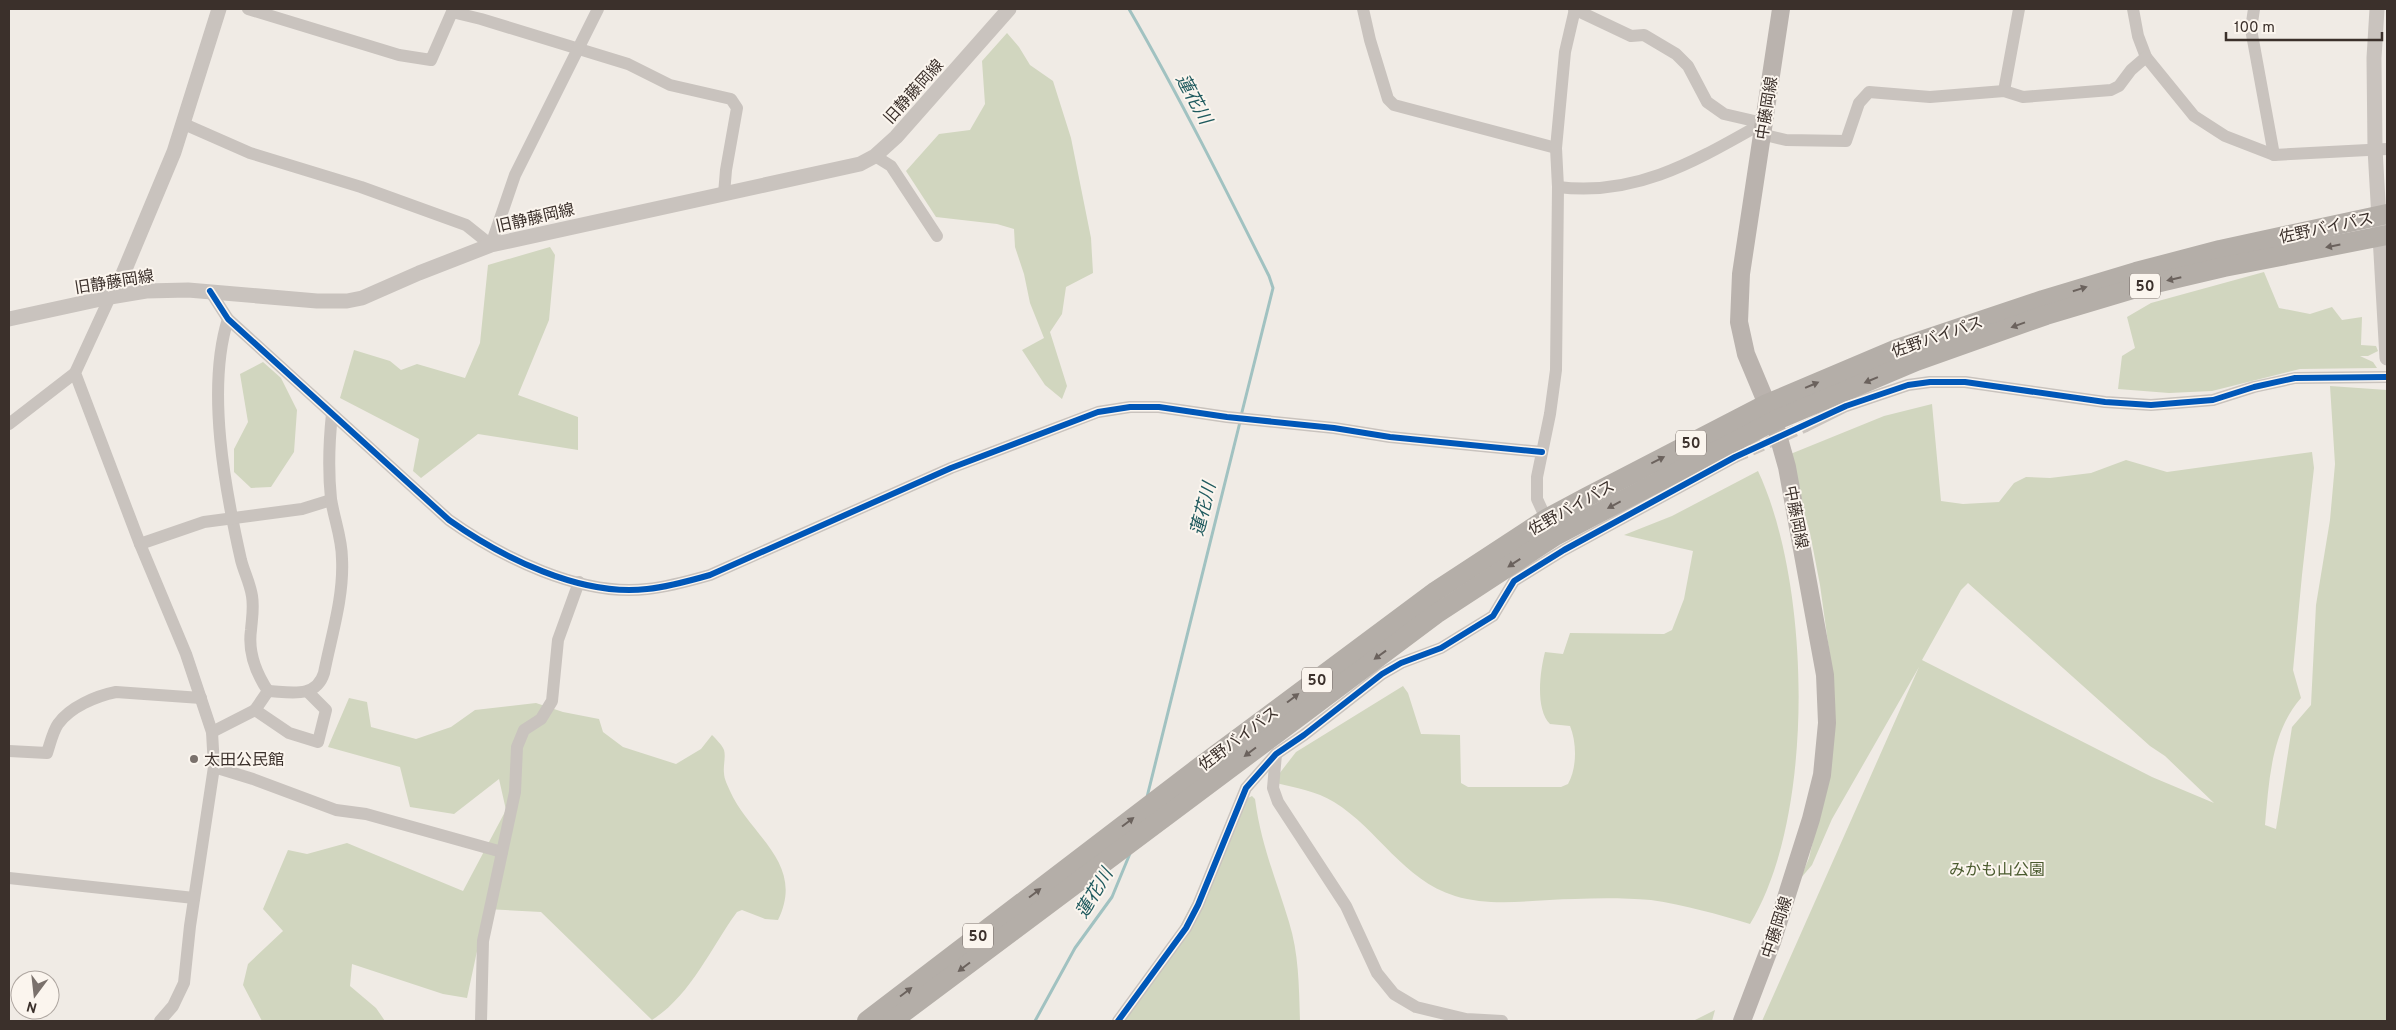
<svg xmlns="http://www.w3.org/2000/svg" width="2396" height="1030" viewBox="0 0 2396 1030" font-family="Overpass,'Noto Sans JP',sans-serif">
  <style>
    .green { fill: #d1d6bf; fill-rule: evenodd }
    .lines { fill: none; stroke-linecap: round; stroke-linejoin: round }
    .stream { stroke: #a1c2c1; stroke-width: 3 }
    .minor-tunnel { stroke: #ccc6c0; stroke-width: 12; stroke-dasharray: 12 6; stroke-linecap: butt }
    .minor { stroke: #c9c3be; stroke-width: 12 }
    .tertiary { stroke: #c9c3be; stroke-width: 15 }
    .secondary { stroke: #bab3ae; stroke-width: 18 }
    .trunk { stroke: #b4aea8; stroke-width: 20 }
    .cycleway-casing { stroke: #fbf5ee; stroke-width: 9 }
    .cycleway { stroke: #0057b8; stroke-width: 6 }
    .oneway { fill: #6b625d }
    .poi-dot { fill: #7a716c; stroke: #fbf5ee; stroke-width: 2 }
    .labels { text-anchor: middle; stroke-width: 4; stroke-linejoin: round; paint-order: stroke }
    .shield { fill: #fbf5ee; stroke: #756b66; stroke-width: 1 }
    .shield-label { font-size: 15px; font-weight: bold; fill: #3b302b }
    .street-label { font-size: 16px; fill: #3b302b; stroke: #fbf5ee }
    .poi-label { font-size: 16px; fill: #3b302b; stroke: #fbf5ee; text-anchor: start }
    .park-label { font-size: 16px; fill: #4a5a2e; stroke: #fbf5ee }
    .water-label { font-size: 18px; font-style: italic; fill: #1f5a5e; stroke: #fbf5ee }
  </style>
  <rect width="100%" height="100%" fill="#f0ebe5"/>
  <!-- green -->
  <g class="green">
    <path d="M1007,33L1019,47L1030,65L1053,81L1071,138L1091,238L1093,273L1066,287L1062,314L1050,332L1067,386L1062,399L1045,385L1022,350L1044,338L1030,303L1024,274L1015,247L1014,229L997,224L936,217L906,171L939,134L970,130L985,104L982,61Z"/>
    <path d="M550,247L555,255L549,320L518,395L578,417V450L478,434L421,478L413,471L419,439L340,398L354,350L390,361L401,370L417,364L465,378L480,343L488,265Z"/>
    <path d="M2264,272L2279,308L2310,314L2332,307L2342,320L2362,317L2361,345L2376,346L2378,351L2368,356H2360L2373,362L2377,368L2300,369L2212,391L2169,393L2118,389L2122,356L2135,348L2127,317L2151,303Z"/>
    <path d="M263,362L281,378L297,410L294,452L271,487L251,488L234,472V449L248,422L240,374Z"/>
    <path d="M2330,386L2387,390V1021H1762L1919,667L1832,819L1812,865L1800,879L1809,858L1820,811L1830,657L1820,585L1810,533L1788,455L1884,416L1932,404L1941,501L1963,504L1999,502L2014,483L2026,477L2050,478L2091,473L2126,460L2167,472L2312,452L2314,468L2302,575L2293,670L2301,698C2271,732 2269,781 2265,825L2276,829L2292,727L2311,705L2316,605L2330,520L2335,464ZM1968,583L2150,746L2165,756L2214,803L2152,777L1922,660L1961,590Z"/>
    <path d="M1758,471C1811,584 1816,816 1750,924C1717,914 1685,905 1651,900C1626,898 1600,898 1575,899C1535,899 1495,908 1455,896C1403,880 1378,829 1334,802C1316,791 1296,788 1276,783L1279,774L1296,752L1403,686L1408,693L1421,734L1460,735L1461,783L1468,787H1561L1568,784C1577,768 1577,743 1570,726L1550,724C1535,709 1540,671 1545,652L1563,654L1570,633L1664,634L1672,630L1684,599L1693,551L1624,535L1672,516Z"/>
    <path d="M349,698L367,702L371,727L416,739L451,727L475,710L536,703L563,712L599,719L603,732L623,747L676,764L701,749L712,735C716,739 722,745 724,750C726,757 723,766 724,773C724,779 728,786 730,791C750,836 806,863 778,920L765,919L742,910L737,912C710,949 691,995 652,1020L541,912L486,909L467,998L443,994L352,964L350,986L376,1008L385,1021H262L243,985L248,964L283,931L263,909L288,850L307,854L347,843L463,891L506,810L499,779L454,814L410,807L400,767L328,747Z"/>
    <path d="M1252,796L1255,799C1261,845 1276,879 1289,922C1299,954 1299,988 1300,1021H1112L1175,936L1248,798Z"/>
    <path d="M1715,1010L1712,1021H1693Z"/>
  </g>
  <g class="lines">
    <!-- stream -->
    <g class="stream">
      <path d="M1129,9C1179,96 1224,186 1269,276L1273,288L1241,416"/>
      <path d="M1147,797L1240,422"/>
      <path d="M1035,1021L1075,948L1112,897L1131,851"/>
    </g>
    <!-- minor-tunnel -->
    <path class="minor-tunnel" d="M1735,457L1806,426"/>
    <!-- minor -->
    <g class="minor">
      <path d="M248,9L399,55L431,60L452,12L481,19L628,64L670,85L731,99L737,108L726,170L724,194"/>
      <path d="M1363,9L1370,40L1388,99L1394,105L1556,148"/>
      <path d="M1574,9L1631,36L1644,35L1676,54L1688,66L1707,102L1724,114L1763,123"/>
      <path d="M2133,9L2138,36L2146,57L2194,116L2225,136L2274,155L2387,149"/>
      <path d="M2254,9L2251,29L2274,155"/>
      <path d="M2004,91L2019,9"/>
      <path d="M184,124L250,153L361,187L466,225L491,245L515,175L598,9"/>
      <path d="M1761,134L1786,140L1846,141L1859,103L1869,92L1930,97L2004,91L2023,97L2111,90L2119,86L2131,70L2146,57"/>
      <path d="M875,156L891,166L937,236"/>
      <path d="M1558,187C1637,197 1697,160 1763,123"/>
      <path d="M210,291L228,319L449,520C501,557 581,597 647,589C668,587 689,581 710,575L951,468L1098,412L1130,407H1159L1227,417L1334,428L1390,437L1542,452"/>
      <path d="M110,297L75,373L140,544L186,654L212,732L214,767L190,926L184,983L173,1006L160,1021"/>
      <path d="M228,319C206,389 225,489 241,560C244,572 250,583 252,596C254,608 252,618 251,630C248,651 256,673 268,691L255,710"/>
      <path d="M9,424L75,373"/>
      <path d="M1806,426L1846,406L1908,385L1930,382H1965L2105,402L2151,405L2213,400L2254,387L2295,378L2387,377"/>
      <path d="M1549,525L1537,499V477L1550,414L1556,370L1558,187L1556,148L1565,52L1575,9"/>
      <path d="M140,544L204,522L302,509L331,500"/>
      <path d="M268,691C290,692 316,699 324,673C331,637 344,597 342,559C342,538 334,519 331,499C328,470 329,442 332,414"/>
      <path d="M212,732L255,710L289,733L318,742L326,710L308,692"/>
      <path d="M9,751L47,753C50,744 53,731 58,724C70,707 96,696 116,692L201,698"/>
      <path d="M1276,754L1273,788L1278,802L1346,906L1377,973L1394,994L1416,1007L1466,1019L1502,1021"/>
      <path d="M214,767L253,779L336,810L366,814L502,852"/>
      <path d="M9,878L194,898"/>
      <path d="M481,1021L483,941L515,792L517,747L524,730L541,719L552,701L558,640L579,582"/>
      <path d="M1118,1021L1186,928L1198,905L1246,788L1276,754L1304,735L1382,674L1401,663L1441,648L1493,616L1514,581L1564,550L1735,457"/>
    </g>
    <!-- tertiary -->
    <g class="tertiary">
      <path d="M2377,9L2374,58L2375,149L2387,358"/>
      <path d="M110,297L123,274L174,152L219,9"/>
      <path d="M9,319L110,297L146,291L188,290L317,301H347L362,298L419,273L491,245L860,164L875,156L896,137L1009,9"/>
    </g>
    <!-- secondary -->
    <path class="secondary" d="M1742,1021L1772,942L1811,819L1822,775L1827,723L1825,675L1787,467L1774,421L1746,354L1739,322L1741,274L1781,9"/>
    <!-- trunk -->
    <g class="trunk">
      <path d="M867,1021L1197,769L1436,591L1546,519L1587,497L1767,404L1897,349L2043,300L2136,272L2220,250L2387,214"/>
      <path d="M892,1021L1436,614L1555,536L1593,516L1774,421L1916,361L2046,315L2143,286L2224,267L2387,235"/>
    </g>
    <!-- cycleway casing -->
    <g class="cycleway-casing">
      <g id="cycleway">
        <path d="M210,291L228,319L449,520C501,557 581,597 647,589C668,587 689,581 710,575L951,468L1098,412L1130,407H1159L1227,417L1334,428L1390,437L1542,452"/>
        <path d="M1118,1021L1186,928L1198,905L1246,788L1276,754L1304,735L1382,674L1401,663L1441,648L1493,616L1514,581L1564,550L1735,457L1846,406L1908,385L1930,382H1965L2105,402L2151,405L2213,400L2254,387L2295,378L2387,377"/>
      </g>
    </g>
    <!-- cycleway -->
    <use href="#cycleway" class="cycleway"/>
  </g>
  <!-- one-way arrows -->
  <defs><path id="oneway-solid" d="M-6-.8H1V-3.2L6.5 0L1 3.2V.8H-6Z" transform="scale(1.25)"/></defs>
  <g class="oneway">
    <use href="#oneway-solid" transform="translate(2333 246) rotate(169)"/>
    <use href="#oneway-solid" transform="translate(2174 279) rotate(167)"/>
    <use href="#oneway-solid" transform="translate(2080 289) rotate(-17)"/>
    <use href="#oneway-solid" transform="translate(2018 325) rotate(160)"/>
    <use href="#oneway-solid" transform="translate(1871 380) rotate(157)"/>
    <use href="#oneway-solid" transform="translate(1812 385) rotate(-23)"/>
    <use href="#oneway-solid" transform="translate(1658 460) rotate(-27)"/>
    <use href="#oneway-solid" transform="translate(1614 505) rotate(152)"/>
    <use href="#oneway-solid" transform="translate(1514 563) rotate(147)"/>
    <use href="#oneway-solid" transform="translate(1380 655) rotate(144)"/>
    <use href="#oneway-solid" transform="translate(1293 698) rotate(-37)"/>
    <use href="#oneway-solid" transform="translate(1250 752) rotate(143)"/>
    <use href="#oneway-solid" transform="translate(1128 822) rotate(-37)"/>
    <use href="#oneway-solid" transform="translate(1035 893) rotate(-37)"/>
    <use href="#oneway-solid" transform="translate(964 967) rotate(143)"/>
    <use href="#oneway-solid" transform="translate(906 992) rotate(-37)"/>
  </g>
  <!-- markers -->
  <circle class="poi-dot" cx="194" cy="759" r="5"/>
  <g class="labels">
    <!-- shield labels -->
    <g class="shield">
      <rect x="2130" y="273.5" width="30" height="25" rx="4"/>
      <rect x="1676" y="430.5" width="30" height="25" rx="4"/>
      <rect x="1302" y="667.5" width="30" height="25" rx="4"/>
      <rect x="963" y="923.5" width="30" height="25" rx="4"/>
    </g>
    <g class="shield-label">
      <text x="2145" y="291">50</text>
      <text x="1691" y="448">50</text>
      <text x="1317" y="685">50</text>
      <text x="978" y="941">50</text>
    </g>
    <!-- street labels -->
    <g class="street-label">
      <text transform="translate(913 91) rotate(-48)" y="6">旧静藤岡線</text>
      <text transform="translate(1766 108) rotate(-81)" y="6">中藤岡線</text>
      <text transform="translate(535 217) rotate(-13)" y="6">旧静藤岡線</text>
      <text transform="translate(2326 227) rotate(-12)" y="6">佐野バイパス</text>
      <text transform="translate(114 281) rotate(-9)" y="6">旧静藤岡線</text>
      <text transform="translate(1937 336) rotate(-19)" y="6">佐野バイパス</text>
      <text transform="translate(1571 507) rotate(-29)" y="6">佐野バイパス</text>
      <text transform="translate(1797 517) rotate(79)" y="6">中藤岡線</text>
      <text transform="translate(1238 738) rotate(-37)" y="6">佐野バイパス</text>
      <text transform="translate(1776 927) rotate(-72)" y="6">中藤岡線</text>
    </g>
    <!-- poi labels -->
    <g class="poi-label">
      <text x="204" y="765">太田公民館</text>
    </g>
    <!-- park labels -->
    <g class="park-label">
      <text x="1997" y="875">みかも山公園</text>
    </g>
    <!-- water labels -->
    <g class="water-label">
      <text transform="translate(1194 99) rotate(61)" y="6">蓮花川</text>
      <text transform="translate(1203 509) rotate(-76)" y="6">蓮花川</text>
      <text transform="translate(1094 893) rotate(-59)" y="6">蓮花川</text>
    </g>
  </g>
  <!-- border -->
  <rect width="2396" height="1030" fill="none" stroke="#3b302b" stroke-width="20"/>
  <!-- north arrow -->
  <g transform="translate(35 995) rotate(195)"><circle r="24" fill="#fbf5ee" stroke="#aea6a0"/>
  <path d="M0-4L9 19L0 12L-9 19Z" fill="#7a716c"/>
  <text y="-8" font-size="14" font-weight="bold" text-anchor="middle" fill="#3b302b">N</text>
  </g>
  <!-- scale -->
  <path d="M2226 32v8h156v-8" fill="none" stroke="#3b302b" stroke-width="2.5"/>
  <text x="2234" y="32" font-size="15" fill="#3b302b" stroke="#fbf5ee" stroke-width="4" paint-order="stroke">100 m</text>
</svg>
